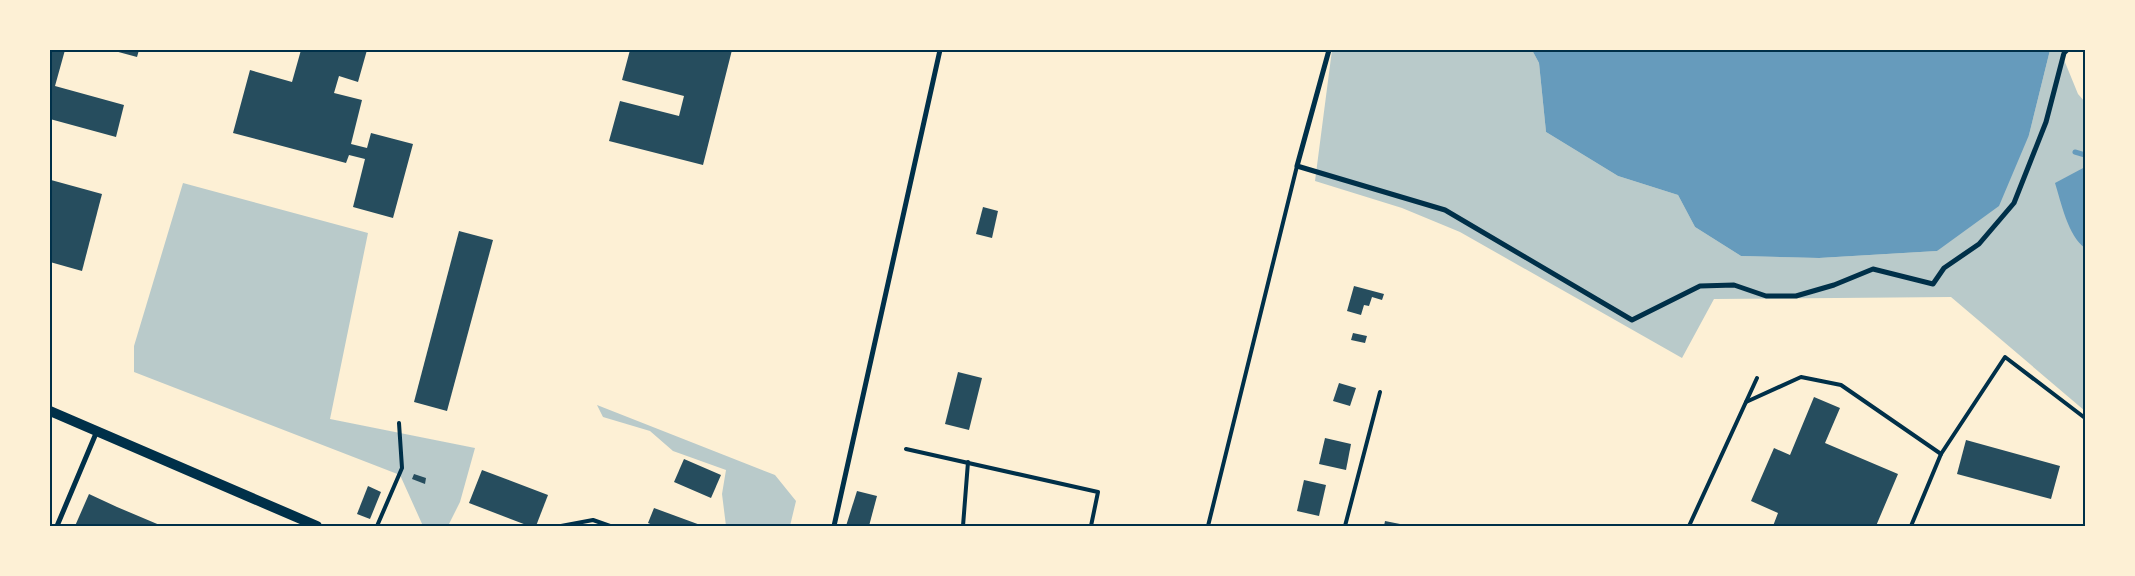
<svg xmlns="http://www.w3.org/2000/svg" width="2135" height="576" viewBox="0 0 2135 576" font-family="'Open Sans',sans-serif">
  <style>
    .green { fill: #b9caca }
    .water { fill: #669bbc }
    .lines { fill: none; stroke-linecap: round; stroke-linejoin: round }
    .stream { stroke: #669bbc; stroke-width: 5 }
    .building { fill: #264d5e }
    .service { stroke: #003049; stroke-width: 4 }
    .minor { stroke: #003049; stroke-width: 5 }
    .secondary { stroke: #003049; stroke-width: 10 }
    .neatline { fill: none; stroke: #003049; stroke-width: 2 }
  </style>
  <rect width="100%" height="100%" fill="#fdf0d5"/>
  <!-- green -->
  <g class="green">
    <path d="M1332,50H1532L1539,63L1546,132L1618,176L1678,195L1695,227L1741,256L1819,258L1937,251L2029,135L2050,50H2060L2078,94L2085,102V411L1951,297L1714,299L1682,358L1460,232L1402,208L1315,181Z"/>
    <path d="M183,183L368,233L330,419L475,448L460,502L448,526H423L400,475L134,372V346Z"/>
    <path d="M597,405L775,475L796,501L790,526H726L722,494L726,470L673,451L650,431L603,417Z"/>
  </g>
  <!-- water -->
  <g class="water">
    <path d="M1532,50H2050L2029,135L1999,206L1937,251L1819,258L1741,256L1695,227L1678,195L1618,176L1546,132L1539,63Z"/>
    <path d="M2085,167V248C2068,236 2061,202 2055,183Z"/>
  </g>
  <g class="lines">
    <!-- stream -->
    <path class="stream" d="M2075,152L2085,155"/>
  </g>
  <!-- building -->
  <g class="building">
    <path d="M50,50H65L55,86L124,105L116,137L50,119Z"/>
    <path d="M111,50H139L137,57Z"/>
    <path d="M301,50H367L358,82L339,76L334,93L362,100L351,144L367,148L371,133L413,144L393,218L353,207L365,159L349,155L346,163L233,133L250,70L292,82Z"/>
    <path d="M630,50H732L703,165L609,141L620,101L679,116L684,96L622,80Z"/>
    <path d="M51,180L102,194L82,271L50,262Z"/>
    <path d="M983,207L998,211L992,238L976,234Z"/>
    <path d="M459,231L493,240L447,411L414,402Z"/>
    <path d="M1354,286L1384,294L1382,300L1372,297L1369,306L1364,305L1361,315L1347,311Z"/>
    <path d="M1353,333L1367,336L1365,343L1351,340Z"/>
    <path d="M958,372L982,378L969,430L945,424Z"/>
    <path d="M1339,383L1356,388L1350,406L1333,401Z"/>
    <path d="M1814,397L1840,408L1825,443L1898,474L1876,526H1773L1778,513L1751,501L1774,448L1790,455Z"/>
    <path d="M1325,438L1351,444L1346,470L1319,464Z"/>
    <path d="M1966,440L2060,466L2051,499L1957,474Z"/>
    <path d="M684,459L721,475L711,498L674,482Z"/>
    <path d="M482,470L548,495L536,526H529L469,503Z"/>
    <path d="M414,474L426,478L425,484L412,479Z"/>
    <path d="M1304,480L1326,485L1319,516L1297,511Z"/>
    <path d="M368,486L381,492L370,519L357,514Z"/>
    <path d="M857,491L877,496L869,526H846Z"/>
    <path d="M89,494L117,507L162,526H75Z"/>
    <path d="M654,508L703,526H655L648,523Z"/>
    <path d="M1385,521L1405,525V526H1384Z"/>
  </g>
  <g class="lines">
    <!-- service -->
    <g class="service">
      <path d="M1746,402L1801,377L1841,385L1941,454"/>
      <path d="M906,449L1098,492L1091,526"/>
      <path d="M377,526L402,468L399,423"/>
      <path d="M561,526L593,520L610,526"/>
      <path d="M963,526L968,462"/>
      <path d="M1208,526L1297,166"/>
      <path d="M1345,526L1380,392"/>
      <path d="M1689,526L1757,378"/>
      <path d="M1911,526L1941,454L2005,357L2085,418"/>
    </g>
    <!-- minor -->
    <g class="minor">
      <path d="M1329,50L1297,166L1445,210L1632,320L1700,286L1734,285L1766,296H1796L1834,285L1873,269L1933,284L1944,268L1979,244L2014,203L2046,122L2064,53L2067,50"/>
      <path d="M57,526L97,431"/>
      <path d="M834,526L940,50"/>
    </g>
    <!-- secondary -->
    <path class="secondary" d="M50,411L317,526"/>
  </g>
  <!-- border -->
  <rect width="2135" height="576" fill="none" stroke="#fdf0d5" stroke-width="102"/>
  <rect x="51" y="51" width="2033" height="474" class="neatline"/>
</svg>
